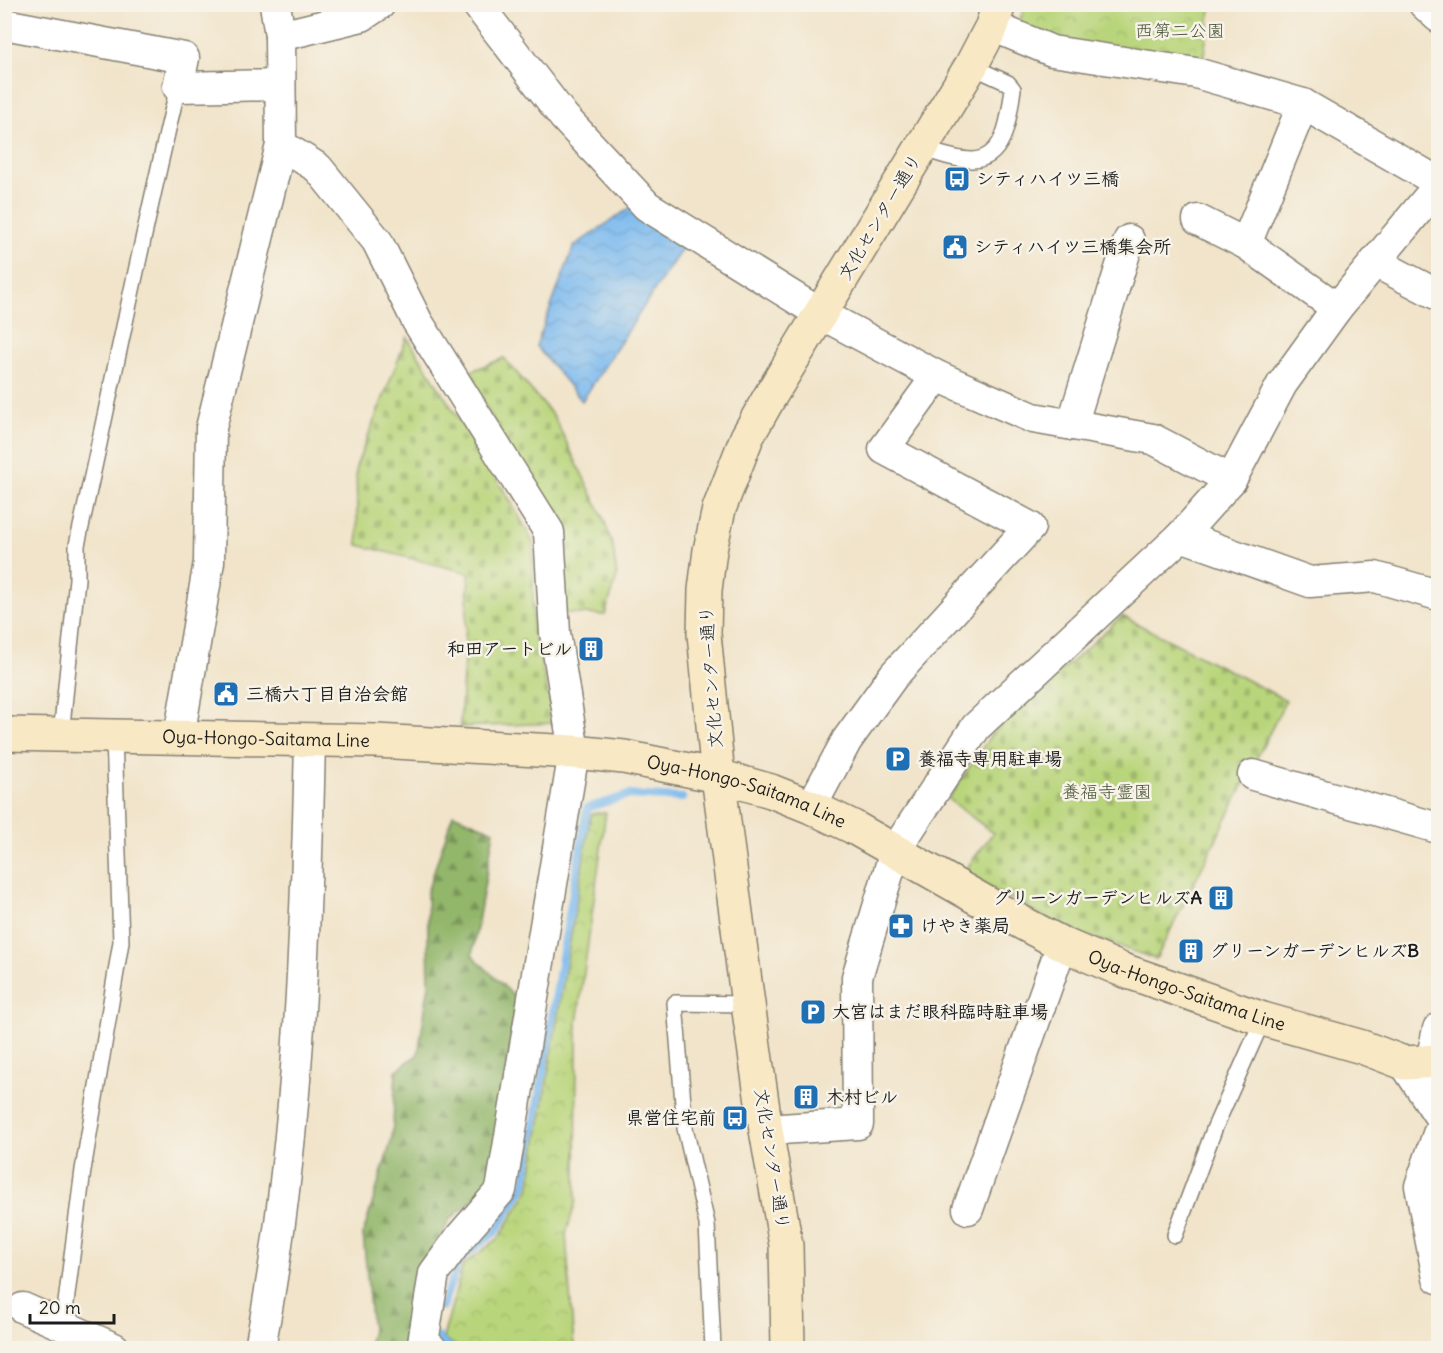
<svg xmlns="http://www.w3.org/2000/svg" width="1443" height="1353" viewBox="0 0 1443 1353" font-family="Delius,'Klee One',sans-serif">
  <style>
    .forest { fill: url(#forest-firs); stroke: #576944; stroke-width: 1.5 }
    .cemetery { fill: url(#cemetery-stones); stroke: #6a784c; stroke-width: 1.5 }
    .park { fill: url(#park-crowns); stroke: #6a784c; stroke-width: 1.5 }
    .water { fill: url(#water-waves); stroke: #4c6b86; stroke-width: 1.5 }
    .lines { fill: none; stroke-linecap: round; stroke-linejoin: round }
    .stream { stroke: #7bbaef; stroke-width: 8 }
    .lane-casing { stroke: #868073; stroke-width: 18 }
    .street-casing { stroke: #868073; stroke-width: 33 }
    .secondary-casing { stroke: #868073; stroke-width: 36 }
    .lane { stroke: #fff; stroke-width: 15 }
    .street { stroke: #fff; stroke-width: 30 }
    .secondary { stroke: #f8e8c3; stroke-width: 33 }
    .labels { text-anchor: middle; stroke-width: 5; stroke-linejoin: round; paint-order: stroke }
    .park-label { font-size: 18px; fill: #4b5438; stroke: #f7f3e8 }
    .poi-label { font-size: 18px; font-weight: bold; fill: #1c1c1c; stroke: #f7f3e8; text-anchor: start }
    .street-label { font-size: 18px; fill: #1c1c1c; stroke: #f7f3e8 }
  </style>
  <defs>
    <pattern id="forest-firs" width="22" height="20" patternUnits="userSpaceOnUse" patternTransform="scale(1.5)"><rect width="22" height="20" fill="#92b66b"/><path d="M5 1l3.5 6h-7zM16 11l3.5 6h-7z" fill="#769357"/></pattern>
    <pattern id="cemetery-stones" width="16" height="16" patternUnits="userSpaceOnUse" patternTransform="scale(1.5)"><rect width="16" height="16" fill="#b9d57b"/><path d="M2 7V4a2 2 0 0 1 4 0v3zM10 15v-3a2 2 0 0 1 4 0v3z" fill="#9eb66a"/></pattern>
    <pattern id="park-crowns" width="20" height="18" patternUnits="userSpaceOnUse" patternTransform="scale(1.5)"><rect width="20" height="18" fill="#b9d57b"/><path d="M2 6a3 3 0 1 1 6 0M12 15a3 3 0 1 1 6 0" fill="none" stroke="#9eb66a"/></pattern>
    <pattern id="water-waves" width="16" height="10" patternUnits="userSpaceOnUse" patternTransform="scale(1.5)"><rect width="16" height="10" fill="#7bbaef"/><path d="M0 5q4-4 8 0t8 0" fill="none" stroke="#6a9fcc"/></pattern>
  </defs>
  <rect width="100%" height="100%" fill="#f7f3e8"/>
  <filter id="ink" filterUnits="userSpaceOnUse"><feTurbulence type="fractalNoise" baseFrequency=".0167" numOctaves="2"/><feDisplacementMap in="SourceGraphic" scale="12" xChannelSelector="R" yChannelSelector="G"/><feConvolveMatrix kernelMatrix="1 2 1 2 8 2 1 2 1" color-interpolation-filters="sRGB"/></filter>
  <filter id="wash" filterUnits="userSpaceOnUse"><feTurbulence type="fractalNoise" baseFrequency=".008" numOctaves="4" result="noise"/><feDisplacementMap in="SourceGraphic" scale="24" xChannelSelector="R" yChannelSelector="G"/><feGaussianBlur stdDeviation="1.35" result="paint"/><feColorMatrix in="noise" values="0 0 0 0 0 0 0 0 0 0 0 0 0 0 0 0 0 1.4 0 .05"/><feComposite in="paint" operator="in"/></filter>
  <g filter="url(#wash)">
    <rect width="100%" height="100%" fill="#f1e4ca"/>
    <!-- forest -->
    <path class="forest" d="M453,814L494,831L472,955L516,998L494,1183L449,1220L416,1295L407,1348H368L372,1330L363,1234L392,1138L396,1071L418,1054L429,984L427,892Z"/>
    <!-- cemetery -->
    <g class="cemetery">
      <path d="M407,337L511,502L533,542V630L555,723L460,727L469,573L358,545L356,467Z"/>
      <path d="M504,358L554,417L603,517L613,547L617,577L605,615L564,613L557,535L467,373Z"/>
      <path d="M1122,616L1286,700L1156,959L1064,928L963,873L993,833L948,799L991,735Z"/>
    </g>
    <!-- park -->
    <g class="park">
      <path d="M1025,5H1211L1203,61L1052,41L1018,26Z"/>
      <path d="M606,812L577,1023L576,1201L566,1234L574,1348H459L443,1338L463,1265L499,1238L529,1189L591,814Z"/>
    </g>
    <!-- water -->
    <path class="water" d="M630,208L683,247L582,401L536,346L574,246Z"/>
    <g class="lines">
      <!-- stream -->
      <g class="stream">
        <path d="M442,1307L459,1260L496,1231L524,1186L587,808L628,795L682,798"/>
        <path d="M438,1337V1340L451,1348"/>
      </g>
    </g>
  </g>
  <g filter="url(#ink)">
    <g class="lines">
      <!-- lane casing -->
      <g class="lane-casing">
        <g id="lane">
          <path d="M921,148C937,153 955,160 972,160C1007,159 1009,114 1013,89L1008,83L971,66"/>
          <path d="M61,735L77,579V545C111,392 141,239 178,87"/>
          <path d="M1175,1235L1215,1127L1263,1019"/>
          <path d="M63,1326L83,1170L121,942L114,737"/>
          <path d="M713,1348L707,1224L685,1128L675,1003L748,1004"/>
        </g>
      </g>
      <!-- street casing -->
      <g class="street-casing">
        <g id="street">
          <path d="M275,4L280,36L281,145L318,168L377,241L417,321L549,532L555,633L574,752L501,1190L461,1236L434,1273L423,1343L431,1348"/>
          <path d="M477,4L564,117L647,206L821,314L937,376L1033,418L1153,439L1231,480"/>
          <path d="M1424,4L1438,17"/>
          <path d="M4,24L184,58L178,87L279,85"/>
          <path d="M992,26L1052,51L1196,73L1303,104L1438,182"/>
          <path d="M280,36L362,16L380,4"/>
          <path d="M1198,220L1246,244L1337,308"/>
          <path d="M1246,244L1303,104"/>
          <path d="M1375,262L1438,295"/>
          <path d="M1072,425L1129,240"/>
          <path d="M1181,536L1310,582L1375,577L1438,595"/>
          <path d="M179,737L209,562L211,428L281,145"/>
          <path d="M1253,775L1438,828"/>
          <path d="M811,807L847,740L894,675L1030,527L884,449L937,376"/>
          <path d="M1431,1061L1438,1029"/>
          <path d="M1404,1063L1438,1114"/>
          <path d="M766,1130L858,1124L857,977L895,851L976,727L1181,536L1231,480L1282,384L1337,308L1438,186"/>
          <path d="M1438,1134L1420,1186L1438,1278"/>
          <path d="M968,1209L1062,944"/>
          <path d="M23,1308L114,1348"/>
          <path d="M260,1348C298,1148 306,942 310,739"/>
        </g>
      </g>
      <!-- secondary casing -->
      <g class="secondary-casing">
        <g id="secondary">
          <path id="s1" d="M4,734L376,741L574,752L624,757L718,776L771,791L811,807L853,827L1002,912L1062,944L1120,969L1263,1019L1362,1047L1404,1063L1438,1061"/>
          <path d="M788,1348L786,1245L766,1130L748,1004L718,776L704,634L705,590L710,550L719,509L747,437L769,398L971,66L992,26L999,4"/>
        </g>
      </g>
      <!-- lane -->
      <use href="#lane" class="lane"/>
      <!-- street -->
      <use href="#street" class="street"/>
      <!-- secondary -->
      <use href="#secondary" class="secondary"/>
    </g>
  </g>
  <!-- icons -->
  <defs>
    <g id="bus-square" transform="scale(1.35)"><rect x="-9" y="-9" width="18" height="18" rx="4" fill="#1f6fb2" stroke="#f7f3e8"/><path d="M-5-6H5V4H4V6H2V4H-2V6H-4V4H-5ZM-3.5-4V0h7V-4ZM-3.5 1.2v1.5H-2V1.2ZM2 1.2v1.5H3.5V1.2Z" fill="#fff"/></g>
    <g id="civic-square" transform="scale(1.35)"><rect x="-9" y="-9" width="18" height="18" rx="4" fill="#1f6fb2" stroke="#f7f3e8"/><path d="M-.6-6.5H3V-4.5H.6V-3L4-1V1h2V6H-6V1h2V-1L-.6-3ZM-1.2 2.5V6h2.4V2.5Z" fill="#fff"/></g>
    <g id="building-square" transform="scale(1.35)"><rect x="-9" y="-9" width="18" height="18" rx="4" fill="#1f6fb2" stroke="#f7f3e8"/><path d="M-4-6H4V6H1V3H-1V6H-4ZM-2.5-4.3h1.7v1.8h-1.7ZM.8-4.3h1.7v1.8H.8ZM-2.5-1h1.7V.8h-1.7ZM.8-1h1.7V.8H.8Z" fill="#fff"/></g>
    <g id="parking-square" transform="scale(1.35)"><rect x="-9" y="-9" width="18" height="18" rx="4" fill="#1f6fb2" stroke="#f7f3e8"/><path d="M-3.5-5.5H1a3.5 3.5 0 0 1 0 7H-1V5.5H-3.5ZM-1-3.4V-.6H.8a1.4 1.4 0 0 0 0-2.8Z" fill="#fff"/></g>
    <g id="pharmacy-square" transform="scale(1.35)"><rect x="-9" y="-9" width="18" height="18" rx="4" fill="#1f6fb2" stroke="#f7f3e8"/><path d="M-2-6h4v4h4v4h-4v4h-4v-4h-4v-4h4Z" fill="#fff"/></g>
  </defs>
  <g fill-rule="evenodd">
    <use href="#bus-square" x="957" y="179"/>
    <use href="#civic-square" x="955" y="247"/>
    <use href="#building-square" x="591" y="649"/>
    <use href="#civic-square" x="226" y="694"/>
    <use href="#parking-square" x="898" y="759"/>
    <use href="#building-square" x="1221" y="898"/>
    <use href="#pharmacy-square" x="901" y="926"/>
    <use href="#building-square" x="1191" y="951"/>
    <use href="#parking-square" x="813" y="1012"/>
    <use href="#building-square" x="806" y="1097"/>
    <use href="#bus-square" x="735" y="1118"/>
  </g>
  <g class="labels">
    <!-- park labels -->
    <g class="park-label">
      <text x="1180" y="37">西第二公園</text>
      <text x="1107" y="798">養福寺霊園</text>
    </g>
    <!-- poi labels -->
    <g class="poi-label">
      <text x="976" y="185">シティハイツ三橋</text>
      <text x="974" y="253">シティハイツ三橋集会所</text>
      <text x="572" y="655" text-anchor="end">和田アートビル</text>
      <text x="246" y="700">三橋六丁目自治会館</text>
      <text x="918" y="765">養福寺専用駐車場</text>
      <text x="1202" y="904" text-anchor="end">グリーンガーデンヒルズA</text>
      <text x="920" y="932">けやき薬局</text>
      <text x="1210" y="957">グリーンガーデンヒルズB</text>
      <text x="832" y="1018">大宮はまだ眼科臨時駐車場</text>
      <text x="826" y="1103">木村ビル</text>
      <text x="716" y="1124" text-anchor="end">県営住宅前</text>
    </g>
    <!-- street labels -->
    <g class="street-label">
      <text transform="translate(880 217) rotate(-59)" y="6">文化センター通り</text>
      <text transform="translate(711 677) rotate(-94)" y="6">文化センター通り</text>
      <text dy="6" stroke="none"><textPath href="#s1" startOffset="262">Oya-Hongo-Saitama Line</textPath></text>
      <text dy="6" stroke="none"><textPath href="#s1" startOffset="748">Oya-Hongo-Saitama Line</textPath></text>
      <text dy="6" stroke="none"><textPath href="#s1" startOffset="1234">Oya-Hongo-Saitama Line</textPath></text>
      <text transform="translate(772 1159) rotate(81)" y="6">文化センター通り</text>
    </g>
  </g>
  <!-- margin -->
  <rect width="1443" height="1353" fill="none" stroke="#f7f3e8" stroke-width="24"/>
  <!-- scale -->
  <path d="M30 1314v9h84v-9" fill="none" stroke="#1c1c1c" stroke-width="3"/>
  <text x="39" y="1314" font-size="18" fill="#1c1c1c" stroke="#f7f3e8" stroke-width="4.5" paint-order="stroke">20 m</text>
</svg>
